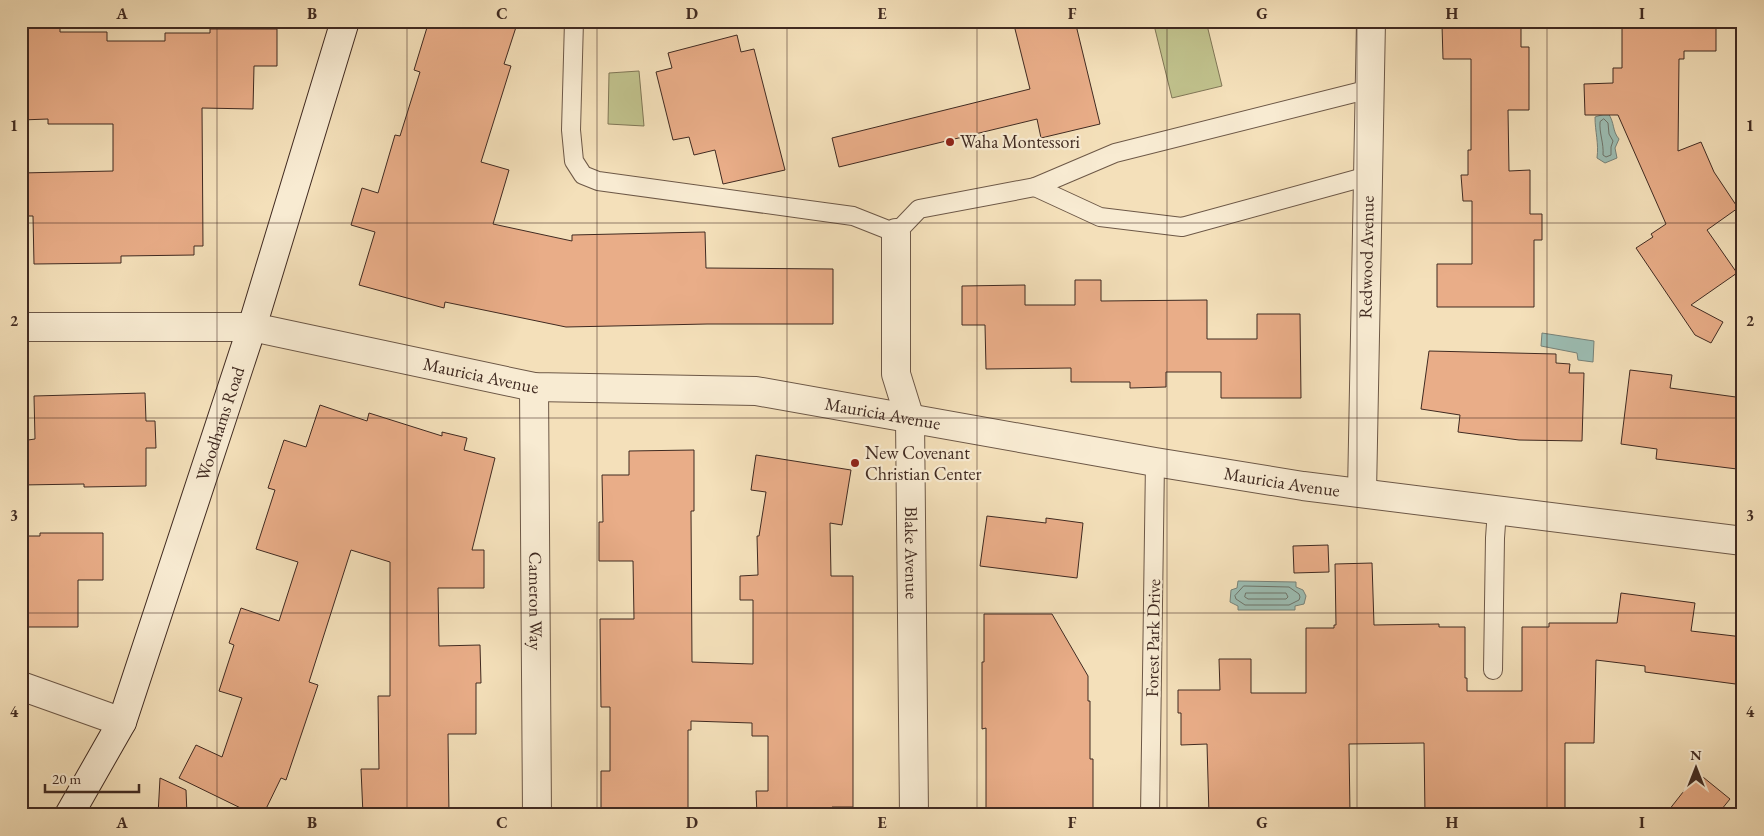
<svg xmlns="http://www.w3.org/2000/svg" width="1764" height="836" viewBox="0 0 1764 836" font-family="'EB Garamond',serif">
  <style>
    .green { fill: #c0c18c; stroke: #807656 }
    .water { fill: #9cbdb3; stroke: #778279 }
    .lines { fill: none; stroke-linecap: round; stroke-linejoin: round }
    .shore { stroke: #6e746a; stroke-width: 1 }
    .building { fill: #e9ad88; stroke: #402a21 }
    .lane-casing { stroke: #6d5847; stroke-width: 20 }
    .street-casing { stroke: #6d5847; stroke-width: 30 }
    .secondary-casing { stroke: #402a21; stroke-width: 30 }
    .lane { stroke: #f8ebd2; stroke-width: 18 }
    .street { stroke: #f8ebd2; stroke-width: 28 }
    .secondary { stroke: #f8ebd2; stroke-width: 28 }
    .grid { fill: none; stroke: #402a21; stroke-width: 1; stroke-opacity: 0.55 }
    .poi-dot { fill: #8f2418; stroke: #f8ebd2; stroke-width: 2 }
    .labels { text-anchor: middle; stroke-width: 4.5; stroke-linejoin: round; paint-order: stroke }
    .poi-label { font-size: 18px; fill: #402a21; stroke: #f8ebd2; text-anchor: start }
    .street-label { font-size: 18px; fill: #402a21; stroke: #f8ebd2 }
    .neatline { fill: none; stroke: #402a21; stroke-width: 2 }
    .grid-label { font-size: 16px; text-anchor: middle; font-weight: bold; fill: #402a21 }
  </style>
  <rect width="100%" height="100%" fill="#f4e0ba"/>
  <filter id="stains"><feTurbulence type="fractalNoise" baseFrequency=".004" numOctaves="4"/><feColorMatrix values="0 0 0 0 .2 0 0 0 0 .09 0 0 0 0 .02 0 0 0 .5 -.17"/></filter>
  <radialGradient id="worn" r=".72"><stop offset=".6" stop-color="#630" stop-opacity="0"/><stop offset="1" stop-color="#630" stop-opacity=".3"/></radialGradient>
  <!-- green -->
  <g class="green">
    <path d="M1153,21H1206L1222,86L1172,98Z"/>
    <path d="M639,71L644,126L608,124L609,73Z"/>
  </g>
  <!-- water -->
  <g class="water">
    <path d="M1608,113C1615,123 1612,131 1619,139L1615,148L1617,158L1605,163L1597,158C1599,143 1595,132 1595,117Z"/>
    <path d="M1542,333L1594,341L1593,362L1578,360L1577,353L1541,346Z"/>
    <path d="M1238,581L1296,582V587L1303,590L1306,596L1304,604L1295,606V610H1238V606L1230,602L1231,590L1237,588Z"/>
  </g>
  <g class="lines">
    <!-- shore -->
    <g class="shore">
      <path d="M1604,119L1608,123L1609,134L1613,141L1611,147V155L1606,157L1603,155C1604,143 1599,133 1600,122Z"/>
      <path d="M1244,586L1289,587L1299,594L1300,597L1299,600L1289,605H1245L1236,599L1235,596Z"/>
      <path d="M1246,593H1286L1288,597L1286,599H1248L1245,597Z"/>
    </g>
  </g>
  <!-- building -->
  <g class="building">
    <path d="M429,21H518L504,64L511,66L481,162L509,170L493,224L572,241V235L705,232L706,268L833,269V324H707L566,327L445,302L444,308L359,285L375,232L351,225L362,188L378,193L395,135L400,136L420,72L414,70Z"/>
    <path d="M1013,21H1075L1100,124L1041,138L1037,119L839,167L832,138L1030,89Z"/>
    <path d="M1637,21H1716V51H1684V59H1679L1678,151L1701,142L1714,172L1738,208L1707,230L1737,273L1691,305L1723,322L1711,343L1695,335L1636,248L1653,237L1651,234L1666,224L1618,115H1585L1584,84L1613,83V68H1622V22Z"/>
    <path d="M1442,25H1521V47H1529V110H1508L1509,171L1530,170V214H1542V240H1534V307H1437V264H1472V201H1463L1461,175H1468V150H1471V59H1443Z"/>
    <path d="M22,27H60V32H107V41H165V33H210V29H277V66H254L253,109L202,108L203,246H194V255L121,256V263L34,264L33,216H21V173L113,171V124H48V119L21,120V77H23Z"/>
    <path d="M737,35L741,52L754,49L785,170L723,184L715,150L694,155L689,137L673,140L656,72L672,68L668,53Z"/>
    <path d="M1075,280H1101V301L1207,300V339H1257V314H1300L1301,398H1221V372H1166V387L1130,388V382H1071V368L986,369L985,325H962V286L1025,285V305H1075Z"/>
    <path d="M1429,351L1556,354V363L1570,364L1569,373H1584L1582,441L1519,440L1458,432L1460,415L1421,409Z"/>
    <path d="M1630,370L1672,375L1670,388L1743,398V442H1741L1737,469L1656,459L1657,449L1621,444Z"/>
    <path d="M145,393L146,421H155L156,448H146V486L84,487V484L21,485V444H28V440L35,439L34,396Z"/>
    <path d="M320,405L367,421L369,413L442,436V432L467,438L464,450L495,458L472,550H484V588H438L439,646L480,645L481,683H476V734H448L449,815H363L361,769H379L378,696H390V562L351,550L309,682L318,685L286,780L281,778L263,815H255L179,778L196,745L222,757L242,698L219,691L234,645L229,643L241,608L279,621L298,562L256,549L275,490L268,488L284,440L306,447Z"/>
    <path d="M694,450V511H691L692,662L753,664V600H740V576L758,575L757,536H759L766,492L751,490L756,455L851,470L842,525L830,523L831,576H853V807H832V815H757L756,791H768V736H752V723L691,721V730H688V808H601V771H610V707H601L600,619H634L633,561H599V522H603L602,475H629V451Z"/>
    <path d="M987,516L1046,523V518L1083,523L1077,578L980,566Z"/>
    <path d="M40,533H103V580H78V627H21V536H40Z"/>
    <path d="M1328,545L1329,572L1294,573L1293,546Z"/>
    <path d="M1372,563L1374,625L1439,624V627H1465V678H1467V691H1522V627H1549V623H1617L1621,593L1695,603L1691,631L1743,637V685L1645,672V666L1596,660L1594,743H1565V815H1425L1424,743L1349,744L1350,815H1209L1207,744L1181,745V713H1178V690H1220L1219,659H1251V693H1306V628H1334V625H1336L1335,564Z"/>
    <path d="M984,614H1052L1088,676V701H1090V759H1093V815H986V728L982,729V662H984Z"/>
    <path d="M1698,773L1730,799L1717,815H1665Z"/>
    <path d="M160,778L186,790L187,815H158Z"/>
  </g>
  <g class="lines">
    <!-- lane casing -->
    <g class="lane-casing">
      <g id="lane">
        <path d="M574,21L571,130L574,161L583,175L598,181L853,216L896,233L919,209L1035,187"/>
        <path d="M1368,176L1182,227L1100,217L1035,187L1115,153L1370,89"/>
        <path d="M1493,670L1495,538L1497,510"/>
        <path d="M1150,815L1155,462"/>
      </g>
    </g>
    <!-- street casing -->
    <g class="street-casing">
      <g id="street">
        <path id="s1" d="M896,233V374L910,419L914,815"/>
        <path id="s2" d="M21,327H252L534,387L756,391L1155,462L1303,486L1743,541"/>
        <path id="s3" d="M534,387L537,815"/>
        <path id="s4" d="M1362,493L1371,21"/>
        <path d="M21,686L122,722"/>
      </g>
    </g>
    <!-- secondary casing -->
    <g class="secondary-casing">
      <g id="secondary">
        <path id="s5" d="M69,815L122,722L252,327L345,21"/>
      </g>
    </g>
    <!-- lane -->
    <use href="#lane" class="lane"/>
    <!-- street -->
    <use href="#street" class="street"/>
    <!-- secondary -->
    <use href="#secondary" class="secondary"/>
  </g>
  <!-- grid -->
  <path class="grid" d="M217,21V815M407,21V815M597,21V815M787,21V815M977,21V815M1167,21V815M1357,21V815M1547,21V815M21,223H1743M21,418H1743M21,613H1743"/>
  <!-- markers -->
  <g class="poi-dot">
    <circle cx="950" cy="142" r="5"/>
    <circle cx="855" cy="463" r="5"/>
  </g>
  <g class="labels">
    <!-- poi labels -->
    <g class="poi-label">
      <text x="960" y="148">Waha Montessori</text>
      <text x="865" y="459">New Covenant<tspan x="865" dy="21">Christian Center</tspan></text>
    </g>
    <!-- street labels -->
    <g class="street-label">
      <text dy="6" stroke="none"><textPath href="#s4" startOffset="236">Redwood Avenue</textPath></text>
      <text dy="6" stroke="none"><textPath href="#s2" startOffset="465">Mauricia Avenue</textPath></text>
      <text dy="6" stroke="none"><textPath href="#s2" startOffset="870">Mauricia Avenue</textPath></text>
      <text dy="6" stroke="none"><textPath href="#s5" startOffset="421">Woodhams Road</textPath></text>
      <text dy="6" stroke="none"><textPath href="#s2" startOffset="1275">Mauricia Avenue</textPath></text>
      <text dy="6" stroke="none"><textPath href="#s1" startOffset="322">Blake Avenue</textPath></text>
      <text dy="6" stroke="none"><textPath href="#s3" startOffset="214">Cameron Way</textPath></text>
      <text transform="translate(1153 638) rotate(-89)" y="6">Forest Park Drive</text>
    </g>
  </g>
  <!-- margin -->
  <rect width="1764" height="836" fill="none" stroke="#f4e0ba" stroke-width="55"/>
  <!-- north arrow -->
  <g transform="translate(1696 768)" stroke="#f8ebd2" stroke-width="4" paint-order="stroke">
  <path d="M0-4L9 19L0 12L-9 19Z" fill="#402a21"/>
  <text y="-8" font-size="14" font-weight="bold" text-anchor="middle" fill="#402a21">N</text>
  </g>
  <!-- scale -->
  <path d="M45 784v8h94v-8" fill="none" stroke="#402a21" stroke-width="2.5"/>
  <text x="52" y="784" font-size="15" fill="#402a21" stroke="#f8ebd2" stroke-width="4" paint-order="stroke">20 m</text>
  <rect x="28" y="28" width="1708" height="780" class="neatline"/>
  <g class="grid-label">
    <text x="122" y="19">A</text>
    <text x="312" y="19">B</text>
    <text x="502" y="19">C</text>
    <text x="692" y="19">D</text>
    <text x="882" y="19">E</text>
    <text x="1072" y="19">F</text>
    <text x="1262" y="19">G</text>
    <text x="1452" y="19">H</text>
    <text x="1642" y="19">I</text>
    <text x="14" y="131">1</text>
    <text x="1750" y="131">1</text>
    <text x="14" y="326">2</text>
    <text x="1750" y="326">2</text>
    <text x="14" y="521">3</text>
    <text x="1750" y="521">3</text>
    <text x="14" y="717">4</text>
    <text x="1750" y="717">4</text>
    <text x="122" y="828">A</text>
    <text x="312" y="828">B</text>
    <text x="502" y="828">C</text>
    <text x="692" y="828">D</text>
    <text x="882" y="828">E</text>
    <text x="1072" y="828">F</text>
    <text x="1262" y="828">G</text>
    <text x="1452" y="828">H</text>
    <text x="1642" y="828">I</text>
  </g>
  <rect width="100%" height="100%" filter="url(#stains)"/>
  <rect width="100%" height="100%" fill="url(#worn)"/>
</svg>
